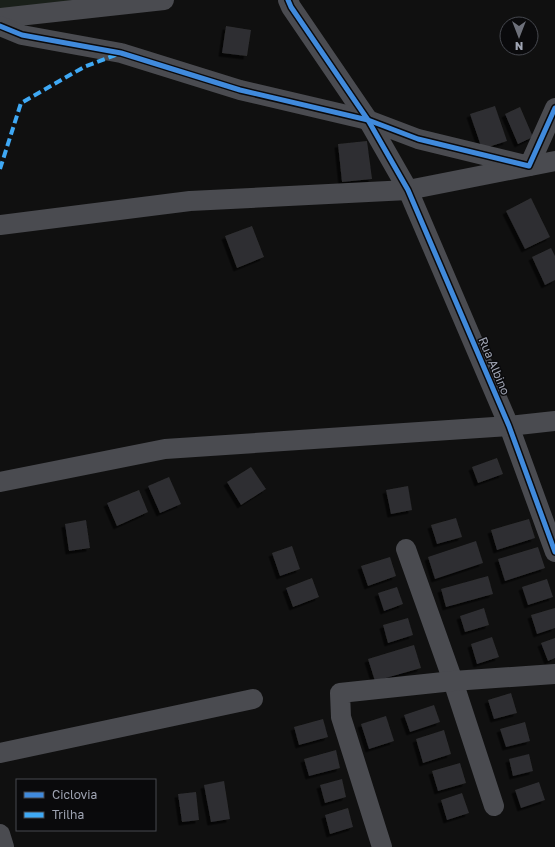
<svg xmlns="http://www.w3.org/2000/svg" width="555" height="847" viewBox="0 0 555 847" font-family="'Golos Text',sans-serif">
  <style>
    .green { fill: #1a201a }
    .building { fill: #2f2f31; filter: url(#shadow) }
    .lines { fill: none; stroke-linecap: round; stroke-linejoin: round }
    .minor { stroke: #4a4b50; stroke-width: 20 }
    .quiet { stroke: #3fa9f5; stroke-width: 4; stroke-dasharray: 8 4; stroke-linecap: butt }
    .cycleway-casing { stroke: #0a0a0c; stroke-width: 8 }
    .cycleway { stroke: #408adc; stroke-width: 5 }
    .labels { text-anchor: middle; stroke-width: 3; stroke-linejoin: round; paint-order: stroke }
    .street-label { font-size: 12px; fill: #9fa4b3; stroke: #0a0a0c }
  </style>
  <defs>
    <filter id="shadow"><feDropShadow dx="-3.5" dy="3.5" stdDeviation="0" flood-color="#0009"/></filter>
  </defs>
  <rect width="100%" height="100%" fill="#101010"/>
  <!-- green -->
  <path class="green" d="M0,0H170L0,18Z"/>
  <!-- building -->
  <g class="building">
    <path d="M226,26L251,30L247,56L222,53Z"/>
    <path d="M495,106L507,141L482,149L470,114Z"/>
    <path d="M520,107L533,137L518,144L505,114Z"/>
    <path d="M367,141L372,179L342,182L338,144Z"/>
    <path d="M531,198L550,237L525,249L506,211Z"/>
    <path d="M252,226L264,257L237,268L225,236Z"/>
    <path d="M551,248L555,256V280L545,285L532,257Z"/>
    <path d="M497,458L503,474L478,483L472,467Z"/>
    <path d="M251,467L266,489L241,505L227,482Z"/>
    <path d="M169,477L181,504L160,513L148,486Z"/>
    <path d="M408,486L412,510L391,514L386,490Z"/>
    <path d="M139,490L148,512L117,526L107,503Z"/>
    <path d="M456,518L462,537L437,544L431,525Z"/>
    <path d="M529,519L535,538L497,550L491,530Z"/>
    <path d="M86,520L90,548L69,551L65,524Z"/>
    <path d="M476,541L483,563L435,579L428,557Z"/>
    <path d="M292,546L300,569L280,576L272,553Z"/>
    <path d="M538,547L545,568L505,581L498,559Z"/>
    <path d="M390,557L396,576L368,586L361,566Z"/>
    <path d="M488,576L493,594L446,607L441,589Z"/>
    <path d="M312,578L319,597L293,607L286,588Z"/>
    <path d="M547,579L553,597L528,605L522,587Z"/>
    <path d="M397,587L403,604L384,611L378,593Z"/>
    <path d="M484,608L489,625L465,632L460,616Z"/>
    <path d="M555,608V628L537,634L531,615Z"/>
    <path d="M408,618L413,635L388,643L383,625Z"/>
    <path d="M492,637L499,657L477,664L471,644Z"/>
    <path d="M555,638V658L548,661L541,643Z"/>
    <path d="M414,645L421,668L375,681L368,659Z"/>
    <path d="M511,693L517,713L494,719L488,700Z"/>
    <path d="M434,705L440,722L410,732L404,715Z"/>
    <path d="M386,716L394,741L369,749L361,724Z"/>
    <path d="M323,719L328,737L299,745L294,727Z"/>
    <path d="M525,722L530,741L506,747L500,729Z"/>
    <path d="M444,730L451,754L423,763L416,739Z"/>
    <path d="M336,750L340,768L309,776L304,759Z"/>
    <path d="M529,754L533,771L513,776L509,759Z"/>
    <path d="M460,763L466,783L438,791L432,771Z"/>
    <path d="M342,779L346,797L325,803L320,785Z"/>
    <path d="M224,781L230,819L211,822L204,785Z"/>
    <path d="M539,782L545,800L521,808L515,790Z"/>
    <path d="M196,792L199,820L182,822L178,794Z"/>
    <path d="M462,793L469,813L447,820L441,800Z"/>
    <path d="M348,808L353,827L330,834L325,815Z"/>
  </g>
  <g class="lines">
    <!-- minor -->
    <g class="minor">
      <path d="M288,0L291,7L368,120L408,190L509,426L555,552"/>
      <path d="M0,18L164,0"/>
      <path d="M0,26L22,35L121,53L240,90L368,120L418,139L529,166L555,108"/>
      <path d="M0,225L190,201L408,190L555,161"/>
      <path d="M0,482L165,449L509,426L555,421"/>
      <path d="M406,549L453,681L494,806"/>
      <path d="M0,753L253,699"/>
      <path d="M0,834L4,847"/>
      <path d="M382,847L341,717L340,693L453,681L555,674"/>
    </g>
    <!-- quiet -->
    <path class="quiet" d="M0,169L21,103L84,67L118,54"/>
    <!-- cycleway casing -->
    <g class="cycleway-casing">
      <g id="cycleway">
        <path d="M288,0L291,7L368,120L408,190L509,426L555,552"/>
        <path d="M0,26L22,35L121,53L240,90L368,120L418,139L529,166L555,108"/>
      </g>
    </g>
    <!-- cycleway -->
    <use href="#cycleway" class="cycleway"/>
  </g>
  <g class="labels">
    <!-- street labels -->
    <g class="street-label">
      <text transform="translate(494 366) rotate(67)" y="4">Rua Albino</text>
    </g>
  </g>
  <!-- legend -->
  <rect x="16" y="779" width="140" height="52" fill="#0a0a0c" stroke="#46484f"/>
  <rect x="24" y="792" width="20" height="6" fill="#408adc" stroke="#46484f"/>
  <text x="52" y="799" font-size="12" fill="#9fa4b3">Ciclovia</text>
  <rect x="24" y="812" width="20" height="6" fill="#3fa9f5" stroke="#46484f"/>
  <text x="52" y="819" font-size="12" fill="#9fa4b3">Trilha</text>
  <!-- north arrow -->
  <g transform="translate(519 36) rotate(180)"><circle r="19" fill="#0a0a0c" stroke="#46484f"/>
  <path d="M0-3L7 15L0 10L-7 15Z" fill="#6d707a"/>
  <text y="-6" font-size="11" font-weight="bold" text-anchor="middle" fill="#9fa4b3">N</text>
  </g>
</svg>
